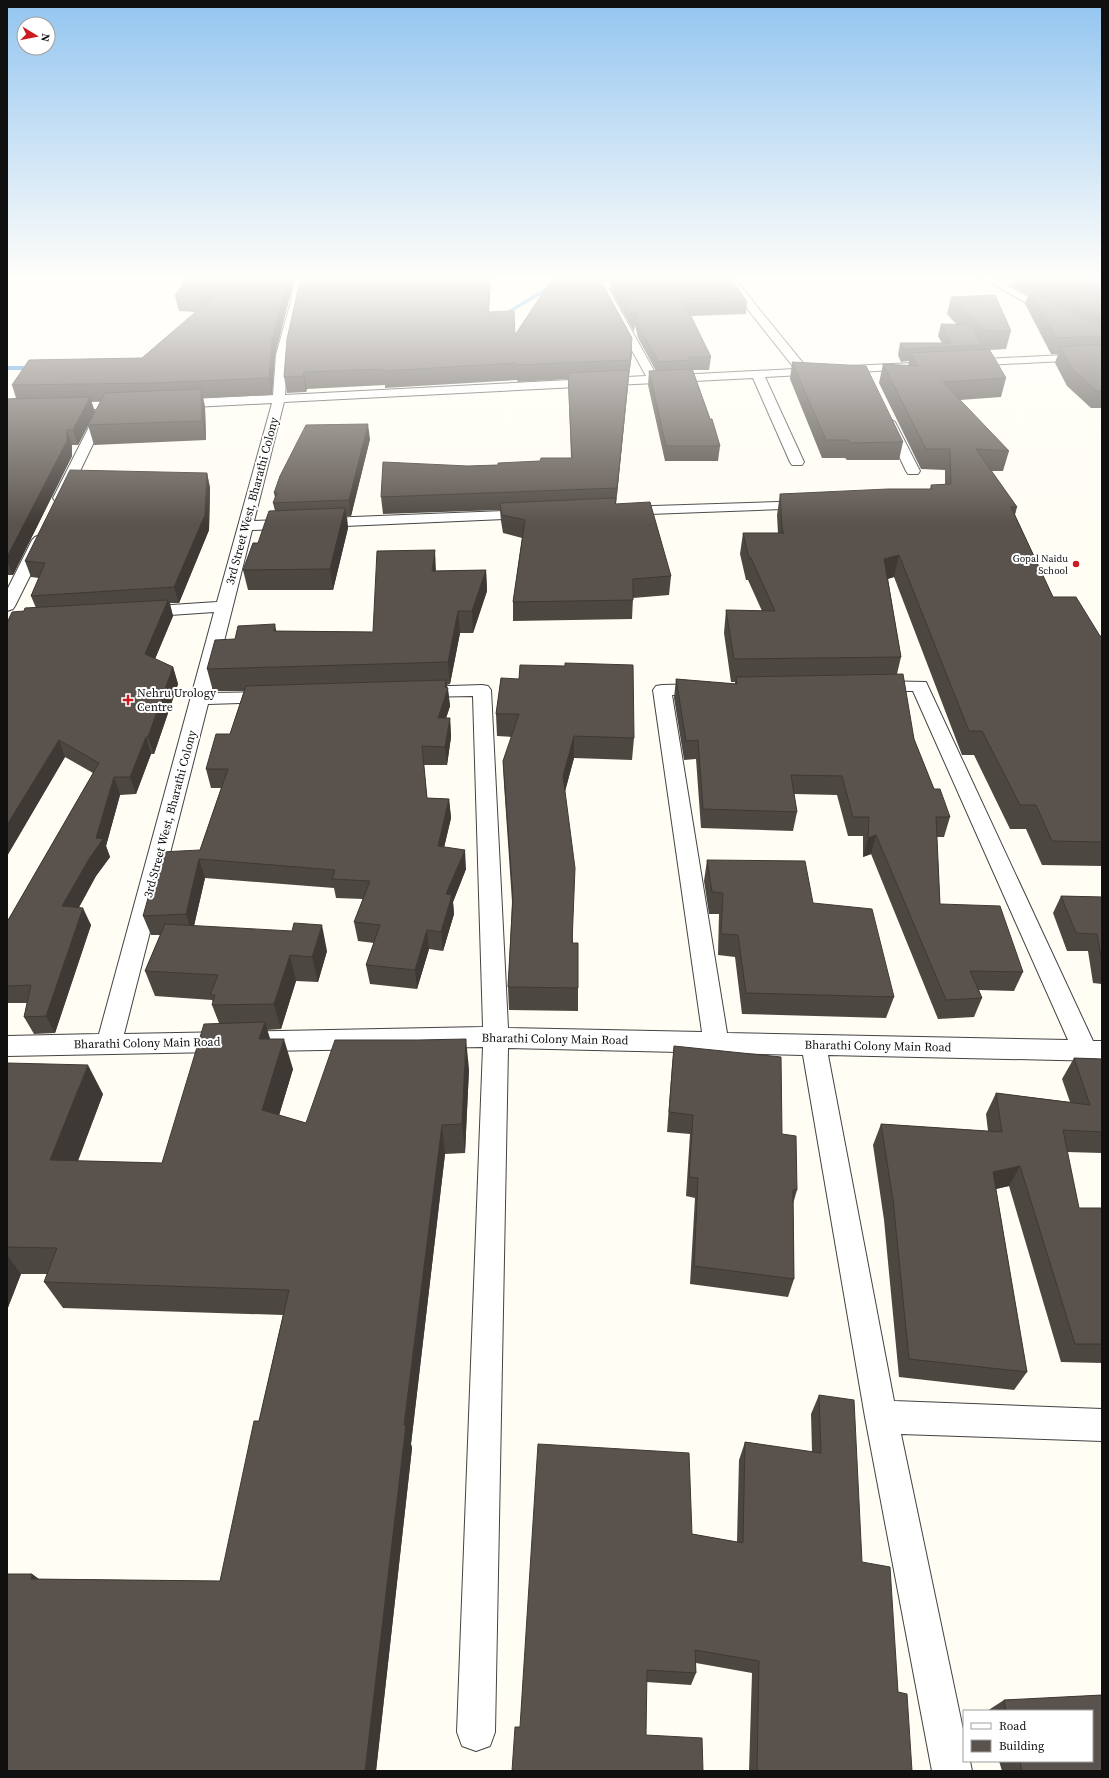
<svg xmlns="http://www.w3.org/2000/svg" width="1109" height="1778" viewBox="0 0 1109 1778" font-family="'Source Serif 4',serif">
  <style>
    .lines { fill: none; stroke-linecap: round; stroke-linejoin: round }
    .stream { fill: #3591d8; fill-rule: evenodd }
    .minor-casing { stroke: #434343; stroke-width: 2 }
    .tertiary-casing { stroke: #434343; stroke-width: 2 }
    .minor { fill: #fff; fill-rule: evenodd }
    .tertiary { fill: #fff; fill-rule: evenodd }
    .wall { fill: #4d4741 }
    .shaded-wall { fill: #3f3935 }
    .building { fill: #5a524c; stroke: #3f3935 }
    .poi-dot { fill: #cd1c1e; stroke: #fff; stroke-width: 1.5 }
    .labels { text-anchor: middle; stroke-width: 4; stroke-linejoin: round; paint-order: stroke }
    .far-poi-label { font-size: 10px; fill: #101010; stroke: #fff; text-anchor: end }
    .street-label { font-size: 12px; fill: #101010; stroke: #fff }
    .poi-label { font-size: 12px; fill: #101010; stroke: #fff; text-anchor: start }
  </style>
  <rect width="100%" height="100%" fill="#fffdf4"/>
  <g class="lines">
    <!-- stream -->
    <g class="stream">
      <path d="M561,276H565L552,288L500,319L496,318L548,286Z"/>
      <path d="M7,366H37L40,368L37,370H7Z"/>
    </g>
    <!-- minor casing -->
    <g class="minor-casing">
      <g id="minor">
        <path d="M295,276H305L301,301L288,355L285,395L646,376L596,285L601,282L640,280L645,283L644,285L608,288L657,376L795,369L727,283L712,282L711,280L716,277L734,278L807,368L913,363L919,366L913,369L765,377L804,462L802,465H792L790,462L753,378L284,402L254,521L530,510L535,511L537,514L535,517L530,518L252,530L211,693L273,692L279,693L282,697L279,701L273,702L208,704L124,1034L483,1027L473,696L419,697L413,696L410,692L413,688L419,687L482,685L488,686L491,690L508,1028L702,1032L653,690L656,686L662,685L705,684L711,685L714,689L711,693L672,695L727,1033L1068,1040L913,691H874L868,690L865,686L868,682L874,681L926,682L1093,1041H1102V1061L828,1055L894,1401L1102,1409V1441L901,1434L964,1734V1761H970L972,1771H932L865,1417L803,1055L508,1048L495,1732L490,1746L476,1751L462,1746L457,1732L483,1047L7,1056V1036L99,1034L214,612L141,617L135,616L133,612L135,608L141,607L217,602L272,403L174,408L168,404L174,400L273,395L276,355L291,301Z"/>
        <path d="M999,280H1102V286L995,285L994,283Z"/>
        <path d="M1102,353V359L967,366L961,363L967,360Z"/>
        <path d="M128,401L132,402L134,405L132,408L110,409L67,498L65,501H55L53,498L98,409L7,412V404Z"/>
        <path d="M889,418L895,422L920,471L918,474H908L906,471L883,422Z"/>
        <path d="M807,501L812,502L814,505L812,508L622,515L617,514L615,511L617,508L622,507Z"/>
        <path d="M40,535L45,537L48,540L15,606L13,609L7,611V590L32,540L35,537Z"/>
      </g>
    </g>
    <!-- tertiary casing -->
    <g class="tertiary-casing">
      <path id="tertiary" d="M978,276H990L1102,337V345Z"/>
    </g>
    <!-- minor -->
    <use href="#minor" class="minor"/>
    <!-- tertiary -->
    <use href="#tertiary" class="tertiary"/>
  </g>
  <!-- wall -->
  <g class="wall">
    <path d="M295,276L275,355L272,395L203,398L205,407L206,440L94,445L88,425L101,401H91L95,412L78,445H72V456L13,575H7V399L16,398L12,385L142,358L196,312L179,311L175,296Z"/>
    <path d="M491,276L489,312L515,335L554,276H729L747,302L746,314L691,316L711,357L709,370H693L720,446L718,461H665L648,385L649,371H656L638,338L635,325L634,332L610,289L611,280L601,281L632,338V354L629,376L628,386L616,504L671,576L669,595L633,598L632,619L513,621V602L522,538L503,533L501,521L500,510L383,514L381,497L468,466L498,465L571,458L568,379L518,382L517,380L385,388V385L307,389L306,392L287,393L284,377Z"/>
    <path d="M992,276H1102V408H1091L1067,386L1055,363L1058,354H1051L1025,304L1028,295L1013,287L1015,279H998Z"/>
    <path d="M951,297L1011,331L1006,349L990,350L1006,378L1001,397L960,400L1009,451L1003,471H991L1017,507L1015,515L1053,597L1100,636H1102V866L1042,865L1026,829H1010L974,755H962L894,577L888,579L901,657L897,674L914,739L934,789L950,817L944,837H937L940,904L1023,972L1014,991L979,990L982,998L974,1017L938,1019L871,854L863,857V836H848L837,795L794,794L797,812L793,831L701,828L696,759L684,760L674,698L676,679L735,684V682H731L724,633L726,610L762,611L748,580H746L740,554L743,533H778L777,515L780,494L930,489L931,485L945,484V470L921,469L879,383L883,364L908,366L909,361L901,362L898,355L900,343H942L938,336L941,324L957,325L947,314Z"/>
    <path d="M792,362L903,442L899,460H847L845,458H822L790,379Z"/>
    <path d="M370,439L351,516H347L348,528L333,590H248L243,570L258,543L275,511L273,503L275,498L274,493Z"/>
    <path d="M207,473L210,488L209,530L179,603H170L173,616L155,659L173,667L178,684L154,754H151L136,794L120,795L106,846L110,857L96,876L79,907L91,925L55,1033L34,1034L24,1017L27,1003H7V922L93,773L65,757L7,856V623L24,611L36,608L31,596L39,578L31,577L25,561Z"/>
    <path d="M486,570L487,591L473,633H460L450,684L447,685L450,706L446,718H450L451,737L447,765H424L427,798L449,799L451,818L444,847L466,869L453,902L454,914L443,951L429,949L417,989L370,984L366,965L374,943L358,941L354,922L363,899L336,898L334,888L205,878L194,926L327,951L318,982L296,981L281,1029L267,1030L270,1039L293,1069L279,1115L306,1123L469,1069L465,1153L445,1154L411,1444L412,1448L376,1771H7L32,1574L39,1579L220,1581L259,1421L283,1315L63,1308L44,1282L47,1274H21L7,1310V1063L103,1094L78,1161L162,1163L219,1023L212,1005L213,1003L212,1000L155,996L145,971L160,935H151L143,916L200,850L221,788H211L206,769L230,734L244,691H213L207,669L235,639L276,631L373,632L436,571Z"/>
    <path d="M501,678L634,738L632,760L574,758L565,791L573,943L578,988V1011L509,1010L508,987L512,902L504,784L503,761L512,737L497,736L496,714Z"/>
    <path d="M707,860L813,903L894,997L886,1018L742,1014L735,957L718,955L719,914H709L704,881Z"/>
    <path d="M1061,896L1102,897V984L1093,983L1088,951H1067L1053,913Z"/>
    <path d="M674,1046L782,1134L797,1190L793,1204L794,1279L788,1297L690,1284L695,1198L686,1196L690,1134L667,1132L672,1066Z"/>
    <path d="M1074,1058L1102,1059V1153L1067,1152L1079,1208L1102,1212V1363L1061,1362L1009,1186L996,1189L1027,1372L1014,1390L899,1377L884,1220L873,1145L881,1124L988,1131L986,1114L996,1093L1070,1102L1062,1079Z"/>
    <path d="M819,1395L862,1562L898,1692L912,1771H749L752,1673L696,1663V1673L691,1685L646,1682V1735L520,1727L692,1534L737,1542L739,1460L745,1442L812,1452L811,1414Z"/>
    <path d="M1102,1695V1771H1002L999,1761H1092V1711H987L1004,1700Z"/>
  </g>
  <!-- shaded-wall -->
  <g class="shaded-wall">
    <path d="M289,276H295L275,355L272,395L269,378L272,339Z"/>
    <path d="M490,276H491L488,327V312Z"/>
    <path d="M595,276H601V280Z"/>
    <path d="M632,338V354L629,376L630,360Z"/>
    <path d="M629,370L628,386L616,505L617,488Z"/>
    <path d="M304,372L307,389L306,392L303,376Z"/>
    <path d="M201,389L205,407L206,440L202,421Z"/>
    <path d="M90,397L95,412L78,445L73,430Z"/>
    <path d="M368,424L370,439L351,516L349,500Z"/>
    <path d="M67,430L72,445V456L13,575L7,561V557Z"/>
    <path d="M207,473L210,488L209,530L179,603L174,587Z"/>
    <path d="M345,508L348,528L333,590L330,569Z"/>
    <path d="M435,550L436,572L432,571Z"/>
    <path d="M899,555L894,577L879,581L884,559Z"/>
    <path d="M486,570L487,591L473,633L472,611Z"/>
    <path d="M168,600L173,616L150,671L145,654Z"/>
    <path d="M458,611L460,633L450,684L448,662Z"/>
    <path d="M275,624L279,647L274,631Z"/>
    <path d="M173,667L178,684L154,754L148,737Z"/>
    <path d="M446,680L447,692L448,688L450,706L440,737L438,718Z"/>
    <path d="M450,718L451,737L447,765L445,747Z"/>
    <path d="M574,736V758L563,799V776Z"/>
    <path d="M146,737L151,754L136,794L130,777Z"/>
    <path d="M59,740L65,757L7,856V825Z"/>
    <path d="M114,777L120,795L106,846L110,857L96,876L70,924L62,906L96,838Z"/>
    <path d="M449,799L451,818L440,865L438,846Z"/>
    <path d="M876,835L871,854L863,857L868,838Z"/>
    <path d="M465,850L466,869L453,902L454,914L443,951L441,932L446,894Z"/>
    <path d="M199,859L205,878L192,934L186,914Z"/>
    <path d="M83,908L91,925L55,1033L46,1016Z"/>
    <path d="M322,925L327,951L318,982L312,957Z"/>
    <path d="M427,930L429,949L417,989L415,970Z"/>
    <path d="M290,955L296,981L281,1029L274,1004Z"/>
    <path d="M265,1022L274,1052L259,1039Z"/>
    <path d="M284,1039L293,1069L272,1139L262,1110Z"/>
    <path d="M466,1039L469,1069L465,1153L462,1124Z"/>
    <path d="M88,1065L103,1094L67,1189L50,1160Z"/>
    <path d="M442,1125L445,1154L411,1444L412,1448L376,1771H365L404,1425Z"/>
    <path d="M1020,1166L1009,1186L982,1192L993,1172Z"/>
    <path d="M7,1255L21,1274L7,1310Z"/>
    <path d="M32,1574L55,1592L31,1579Z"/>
  </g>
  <!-- building -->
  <g class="building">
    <path d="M188,276H289L272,339L269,378L155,383L12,385L29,360L142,358L213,297L175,296Z"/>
    <path d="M301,276H490L488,312L514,311L515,335L554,276H598L632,338L630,360L517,365L516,363L383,371V369L304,372L303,376L284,377L287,339Z"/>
    <path d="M666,276H729L747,302L685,304L711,357H688L689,360L659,362L638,326L635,313V319L611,278Z"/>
    <path d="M1024,276H1102V317Z"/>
    <path d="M1029,289L1102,327V336L1056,338Z"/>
    <path d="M995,295L1011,331H986L951,297Z"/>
    <path d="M941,324L971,325L982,345L904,349L900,343H951Z"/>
    <path d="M1102,344V391H1097L1072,369L1060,347Z"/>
    <path d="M989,349L1006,378L943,382L1009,451L976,449L1017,507H1011L1053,597H1076L1100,636H1102V842L1052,841L1036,805H1020L982,731H969L899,555L884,559L901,657L734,659L726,610L775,611L751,558H749L743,533H784L782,529L780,494L888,489H932L931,485L951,484L950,449H926L883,364L918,366L910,353Z"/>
    <path d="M792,362L866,366L903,442L850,443L849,440H826Z"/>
    <path d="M692,369L710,419H712L720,446H666L649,371Z"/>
    <path d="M629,370L617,488L381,497L383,462L468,466L498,465V463L540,461L541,458H572L568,373Z"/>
    <path d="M201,389L202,421L88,425L105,393Z"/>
    <path d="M90,397L73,430H67V441L7,557V399Z"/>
    <path d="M368,424L349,500L273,503L277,493H274L280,476L306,425Z"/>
    <path d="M70,470L207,473L205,515L174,587L31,596L45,563L25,561Z"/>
    <path d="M616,498L615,504L650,502L671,576L633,579V600L513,602L525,520L502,515L500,503Z"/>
    <path d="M345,508L330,569L243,570L253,543H258L269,511Z"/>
    <path d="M435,550L432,571L486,570L472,611H458L448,662L207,669L215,640L235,639L238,626L275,624L274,631L373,632L377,551Z"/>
    <path d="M168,600L145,654L173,667L148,737H146L130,777H114L96,838L103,839L89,859L62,906L83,908L46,1016L24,1017L31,985L7,986V922L99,763L59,740L7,825V623L12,612L24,611L25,608Z"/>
    <path d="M565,663L633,665L634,738L574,736L563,776L575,868L572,943H578V988L508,987L513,897L503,761L519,714H496L501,678L519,679L520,665L565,666Z"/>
    <path d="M903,674L914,739L934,789H940L950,817H936L940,904L1000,906L1023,972L970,971L982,998L946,1000L876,835L868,838L869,817H853L842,776L791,775L797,812L703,809L698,740L686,741L676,679L737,684L736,677Z"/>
    <path d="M446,680L445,687L448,688L438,718H450L445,747L422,746L427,798L449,799L438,846L465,850L446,894L452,895L441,932L427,930L415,970L366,965L380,925L354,922L370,881L332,879L335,870L199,859L186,914L143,916L161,852L200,850L228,769H206L216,734H230L246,686Z"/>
    <path d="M707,860L805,861L813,903L872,909L894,997L746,993L738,935L721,934L723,893L712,892Z"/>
    <path d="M1061,896L1102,897V962L1097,934L1076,933Z"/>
    <path d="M294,923L322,925L312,957L290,955L274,1004L212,1005L215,995H210L218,975L145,971L165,924L292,931Z"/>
    <path d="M265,1022L259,1039H284L262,1110L306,1123L335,1040H418L466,1039L462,1124L442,1125L404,1425H406L365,1771H7V1574H32L31,1579L220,1581L254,1421H259L289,1290L44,1282L57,1248L7,1247V1063L88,1065L50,1160L162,1163L204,1024Z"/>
    <path d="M674,1046L781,1057L782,1134L796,1136L797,1190H793L794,1279L694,1266L698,1178L689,1177L693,1115L669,1112Z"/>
    <path d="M1074,1058L1102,1059V1132L1063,1130L1079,1208H1101L1102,1212V1344H1075L1020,1166L993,1172L1027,1372L909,1359L893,1200L881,1124L1002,1132L996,1093L1090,1105Z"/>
    <path d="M819,1395L854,1400L862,1562L890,1567L898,1692L907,1694L912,1771H757L759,1661L695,1650L696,1673L647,1670L646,1735L702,1738L703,1771H512L515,1727H520L538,1444L689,1453L692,1534L743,1543L745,1442L821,1453Z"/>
    <path d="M1102,1695V1771H1022L1020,1761H1092V1711H1006L1004,1700Z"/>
  </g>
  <!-- sky -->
  <linearGradient id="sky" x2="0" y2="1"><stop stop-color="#93c5f0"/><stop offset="0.53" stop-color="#fffefa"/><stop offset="1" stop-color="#fffefa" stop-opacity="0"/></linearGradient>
  <rect width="1109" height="525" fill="url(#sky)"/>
  <!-- markers -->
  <g class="poi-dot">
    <circle cx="1076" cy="564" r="4"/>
    <path d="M126 694h4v4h4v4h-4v4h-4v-4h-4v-4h4z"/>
  </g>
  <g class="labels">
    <!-- far-poi labels -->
    <g class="far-poi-label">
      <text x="1068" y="562">Gopal Naidu<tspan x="1068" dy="12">School</tspan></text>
    </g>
    <!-- street labels -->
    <g class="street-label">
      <text transform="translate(252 501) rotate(-75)" y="4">3rd Street West, Bharathi Colony</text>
      <text transform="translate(170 814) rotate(-75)" y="4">3rd Street West, Bharathi Colony</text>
      <text transform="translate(555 1039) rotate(1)" y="4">Bharathi Colony Main Road</text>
      <text transform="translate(147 1043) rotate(-1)" y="4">Bharathi Colony Main Road</text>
      <text transform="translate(878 1046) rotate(1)" y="4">Bharathi Colony Main Road</text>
    </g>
    <!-- poi labels -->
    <g class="poi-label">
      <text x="137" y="697">Nehru Urology<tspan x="137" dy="14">Centre</tspan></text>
    </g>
  </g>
  <!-- border -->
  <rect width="1109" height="1778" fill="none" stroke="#101010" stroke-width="16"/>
  <!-- legend -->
  <rect x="963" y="1710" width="130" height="52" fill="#ffffff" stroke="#9f9f9f"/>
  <rect x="971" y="1723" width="20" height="6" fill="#ffffff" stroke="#9f9f9f"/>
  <text x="999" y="1730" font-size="12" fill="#101010">Road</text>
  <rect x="971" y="1740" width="20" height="12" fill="#5a524c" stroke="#9f9f9f"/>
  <text x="999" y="1750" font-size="12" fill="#101010">Building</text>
  <!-- north arrow -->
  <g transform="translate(36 36) rotate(100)"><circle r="19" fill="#ffffff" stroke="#9f9f9f"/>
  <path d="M0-3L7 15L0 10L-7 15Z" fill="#cd1c1e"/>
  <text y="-6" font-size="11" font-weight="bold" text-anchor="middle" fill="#101010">N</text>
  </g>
</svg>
